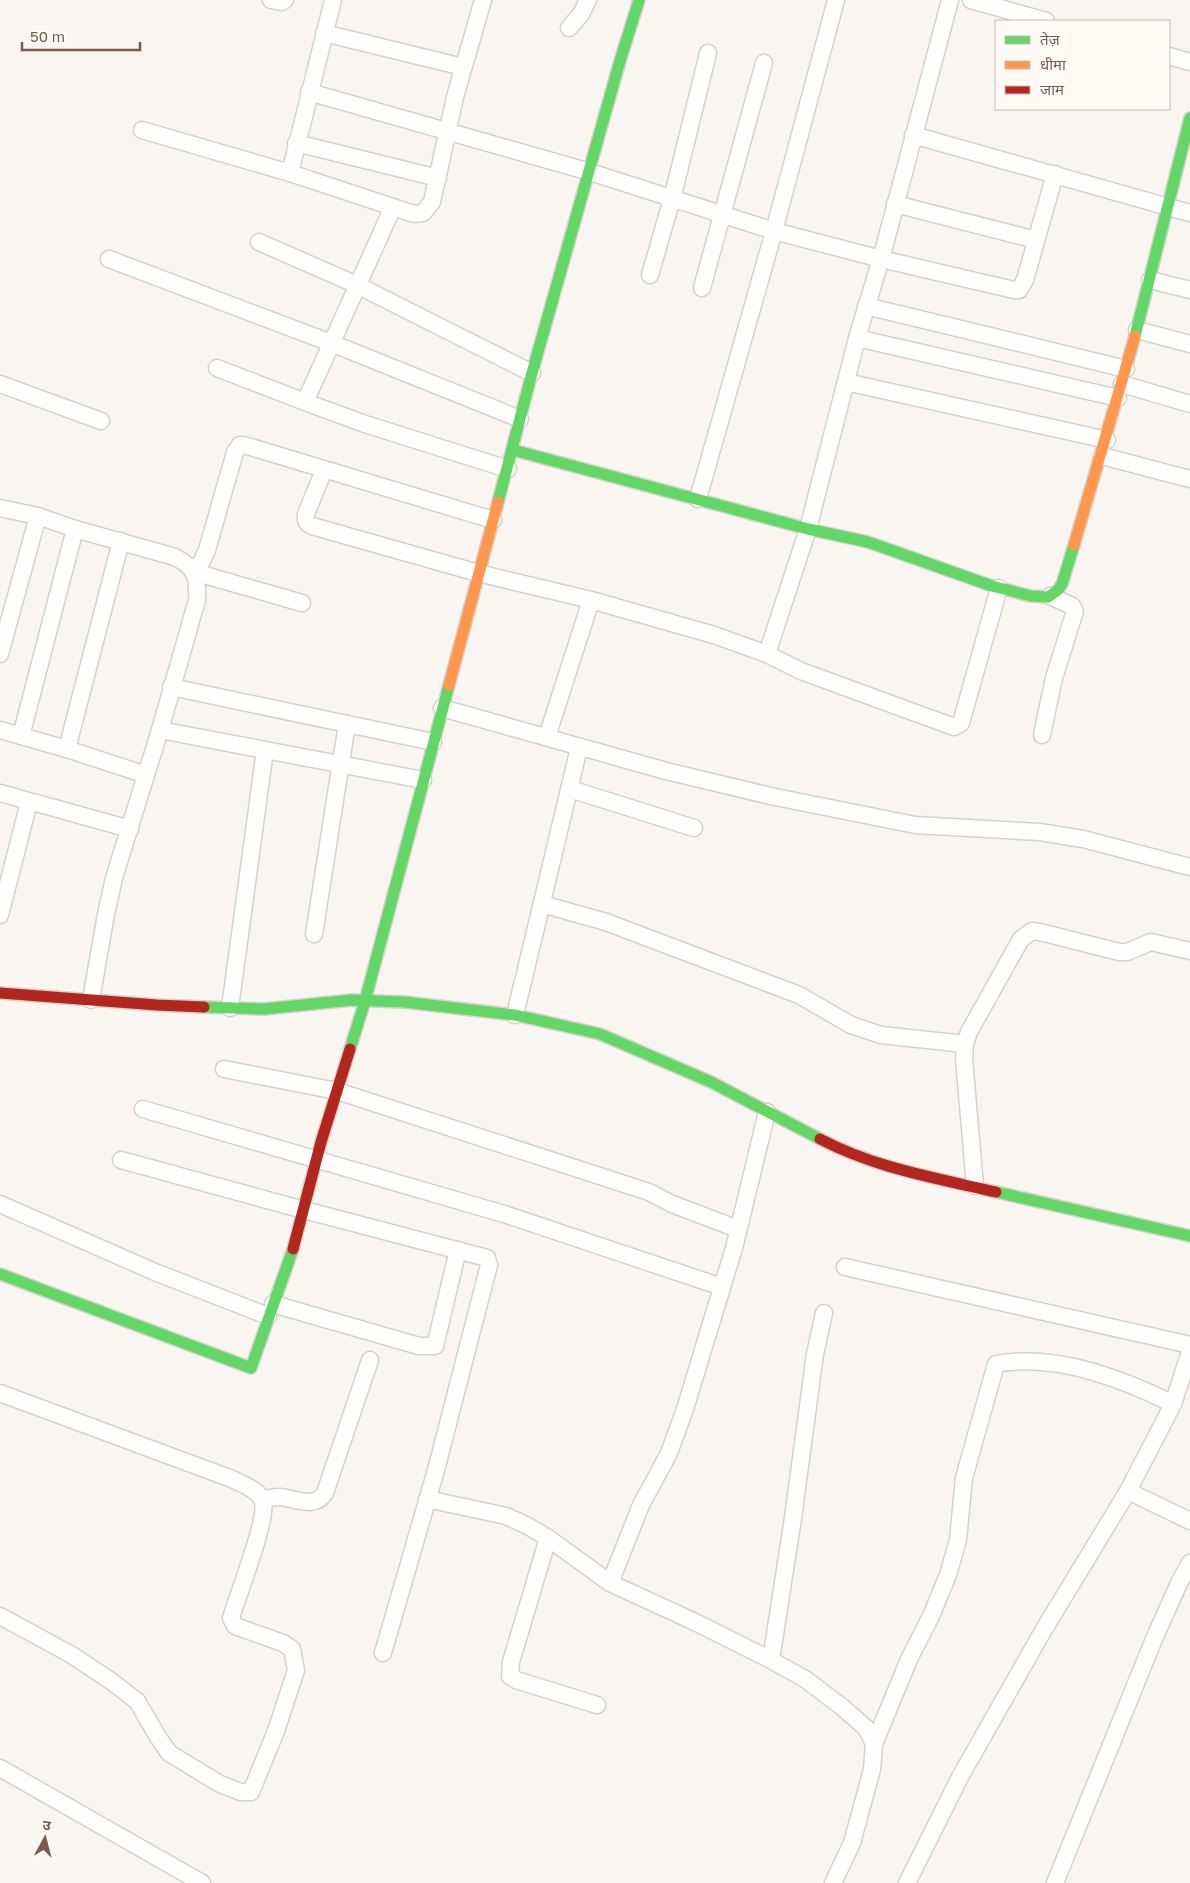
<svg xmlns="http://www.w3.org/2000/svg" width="1190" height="1883" viewBox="0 0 1190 1883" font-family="'Golos Text','Noto Sans Devanagari',sans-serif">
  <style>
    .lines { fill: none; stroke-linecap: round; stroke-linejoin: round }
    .street-casing { stroke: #d7d1cb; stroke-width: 19 }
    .fast-casing { stroke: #d9d2cb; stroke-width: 14 }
    .slow-casing { stroke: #d9d2cb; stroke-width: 14 }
    .jam-casing { stroke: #d9d2cb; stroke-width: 14 }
    .street { stroke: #fefefd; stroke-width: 16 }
    .fast { stroke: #63d668; stroke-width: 11 }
    .slow { stroke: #ff974d; stroke-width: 11 }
    .jam { stroke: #b3261e; stroke-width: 11 }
  </style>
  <rect width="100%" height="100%" fill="#f9f5f0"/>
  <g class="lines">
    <!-- street casing -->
    <g class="street-casing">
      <g id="street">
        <path d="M271,0L281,2L285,0"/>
        <path d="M971,0L1046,21"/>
        <path d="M569,28L581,14L588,0"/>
        <path d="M324,33L463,67"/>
        <path d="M1169,56L1190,62"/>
        <path d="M309,92L590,172L774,231L881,259L1014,290H1019L1025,280L1055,174"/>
        <path d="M142,130L290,173L414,214L423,213L432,202L455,97L483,0"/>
        <path d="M913,135L1190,213"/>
        <path d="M296,143L438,178"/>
        <path d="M290,173L333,0"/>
        <path d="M895,204L1036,240"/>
        <path d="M393,207L305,402L365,424L508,469"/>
        <path d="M259,242L357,285L532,373"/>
        <path d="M109,259L331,343L520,419"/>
        <path d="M650,275L672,199L708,53"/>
        <path d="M1150,280L1190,290"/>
        <path d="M702,288L764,63"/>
        <path d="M866,306L1126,369"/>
        <path d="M1137,330L1190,344"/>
        <path d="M857,338L1118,398"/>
        <path d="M217,368L305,402"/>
        <path d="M846,382L1107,440"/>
        <path d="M0,384L101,421"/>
        <path d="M1122,384L1190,404"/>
        <path d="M1102,456L1190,479"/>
        <path d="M324,470L306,514C305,521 306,523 312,526L478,573L591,600L714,635L767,654L801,671L954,727L961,723L999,588"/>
        <path d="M698,499L774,231L836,0"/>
        <path d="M0,508L38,516L75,529L175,557C196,568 198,577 197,600L160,730L114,878L106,914L91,1000"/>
        <path d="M302,603L194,572L202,561L207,550L235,452L240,445H244L493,520"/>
        <path d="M0,654L38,516"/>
        <path d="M767,654L808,529L857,338L881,259L950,0"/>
        <path d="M171,687L433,742"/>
        <path d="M442,708L666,771L775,797L915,825L1040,832L1083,839L1190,867"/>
        <path d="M0,730L67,749L146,775"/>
        <path d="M160,730L423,780"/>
        <path d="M1042,735L1054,678L1075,611L1072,606L1050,596"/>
        <path d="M21,736L75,529"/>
        <path d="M547,737L591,600"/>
        <path d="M67,749L121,541"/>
        <path d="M570,789L694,828"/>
        <path d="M0,793L130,829"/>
        <path d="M542,904L606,922L799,995L851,1025L881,1035L965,1044"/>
        <path d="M0,915L29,802"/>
        <path d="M314,934L347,724"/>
        <path d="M230,1008L265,750"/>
        <path d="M515,1015L579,748"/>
        <path d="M224,1069L337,1091L649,1192L672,1204L738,1229"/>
        <path d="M143,1109L504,1214L722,1287"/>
        <path d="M121,1160L304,1210L487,1258L489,1265L436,1470L383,1653"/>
        <path d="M975,1186L964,1059L965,1044L969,1032L1021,939L1032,931L1040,932L1119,952H1127L1151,942L1190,951"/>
        <path d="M0,1204L155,1272L268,1316"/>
        <path d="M845,1267L1190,1345"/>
        <path d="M273,1304L419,1346H435L458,1250"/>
        <path d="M0,1393L232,1479C242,1484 260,1490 263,1502C268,1519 237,1597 231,1618L235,1626L283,1643L292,1649L296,1670L276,1731L251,1792H241L220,1784L169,1753L158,1737L137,1701L111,1681L70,1654L0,1616"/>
        <path d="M1128,1491L1190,1521"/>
        <path d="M427,1499L506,1516L528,1526L548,1538L610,1583L695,1622L771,1660L805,1679L842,1707L866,1728L874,1744L872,1769L852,1843L833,1883"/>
        <path d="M263,1500C268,1498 274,1497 279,1497C296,1498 314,1510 325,1493L370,1360"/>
        <path d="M548,1538L511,1662L510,1676L516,1680L597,1705"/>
        <path d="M610,1583L641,1505L669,1453L685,1409L734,1248L767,1112"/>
        <path d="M771,1660L793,1518L815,1354L824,1313"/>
        <path d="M874,1744L910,1657L931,1616L948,1575L958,1540L964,1478L996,1364C1054,1353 1121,1378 1173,1404"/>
        <path d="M0,1768L202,1883"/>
        <path d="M907,1883L960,1777L1043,1631L1128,1491L1173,1404L1190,1352"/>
        <path d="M1055,1883L1154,1639L1180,1581L1190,1563"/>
      </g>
    </g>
    <!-- fast casing -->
    <g class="fast-casing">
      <g id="fast">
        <path d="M1135,336L1190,118"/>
        <path d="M513,450L808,529L868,542L992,586L1031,596L1048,597L1058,590L1062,584L1074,545"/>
        <path d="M498,502L532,373L620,61L639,0"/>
        <path d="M204,1007L264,1009L352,1000L404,1002L515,1015L600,1034L711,1082L820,1139"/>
        <path d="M350,1049L365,1001L449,685"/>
        <path d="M996,1192L1190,1236"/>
        <path d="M0,1274L251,1368L293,1249"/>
      </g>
    </g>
    <!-- slow casing -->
    <g class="slow-casing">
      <g id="slow">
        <path d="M1074,545L1135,336"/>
        <path d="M449,685L498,502"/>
      </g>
    </g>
    <!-- jam casing -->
    <g class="jam-casing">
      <g id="jam">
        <path d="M0,993L157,1005L204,1007"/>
        <path d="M820,1139C875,1168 936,1178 996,1192"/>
        <path d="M293,1249L321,1142L350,1049"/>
      </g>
    </g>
    <!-- street -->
    <use href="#street" class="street"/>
    <!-- fast -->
    <use href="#fast" class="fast"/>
    <!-- slow -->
    <use href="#slow" class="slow"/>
    <!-- jam -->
    <use href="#jam" class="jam"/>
  </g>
  <!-- legend -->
  <rect x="995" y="20" width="175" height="90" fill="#fffaf3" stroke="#cabbb1"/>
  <rect x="1005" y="36" width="25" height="8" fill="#63d668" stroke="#cabbb1"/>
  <text x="1040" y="45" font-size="15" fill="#7a5c4d">तेज़</text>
  <rect x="1005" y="61" width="25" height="8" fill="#ff974d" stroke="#cabbb1"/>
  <text x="1040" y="70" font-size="15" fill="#7a5c4d">धीमा</text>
  <rect x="1005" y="86" width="25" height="8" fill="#b3261e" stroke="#cabbb1"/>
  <text x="1040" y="95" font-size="15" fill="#7a5c4d">जाम</text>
  <!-- north arrow -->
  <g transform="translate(45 1838) rotate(7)" stroke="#fffaf3" stroke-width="4" paint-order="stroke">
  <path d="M0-4L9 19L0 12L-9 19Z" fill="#7a5c4d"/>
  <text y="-8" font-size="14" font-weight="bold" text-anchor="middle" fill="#7a5c4d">उ</text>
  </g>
  <!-- scale -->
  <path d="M22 42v8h118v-8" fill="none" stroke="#7a5c4d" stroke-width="2.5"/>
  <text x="30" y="42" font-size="15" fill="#7a5c4d" stroke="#fffaf3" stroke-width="4" paint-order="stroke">50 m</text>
</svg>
